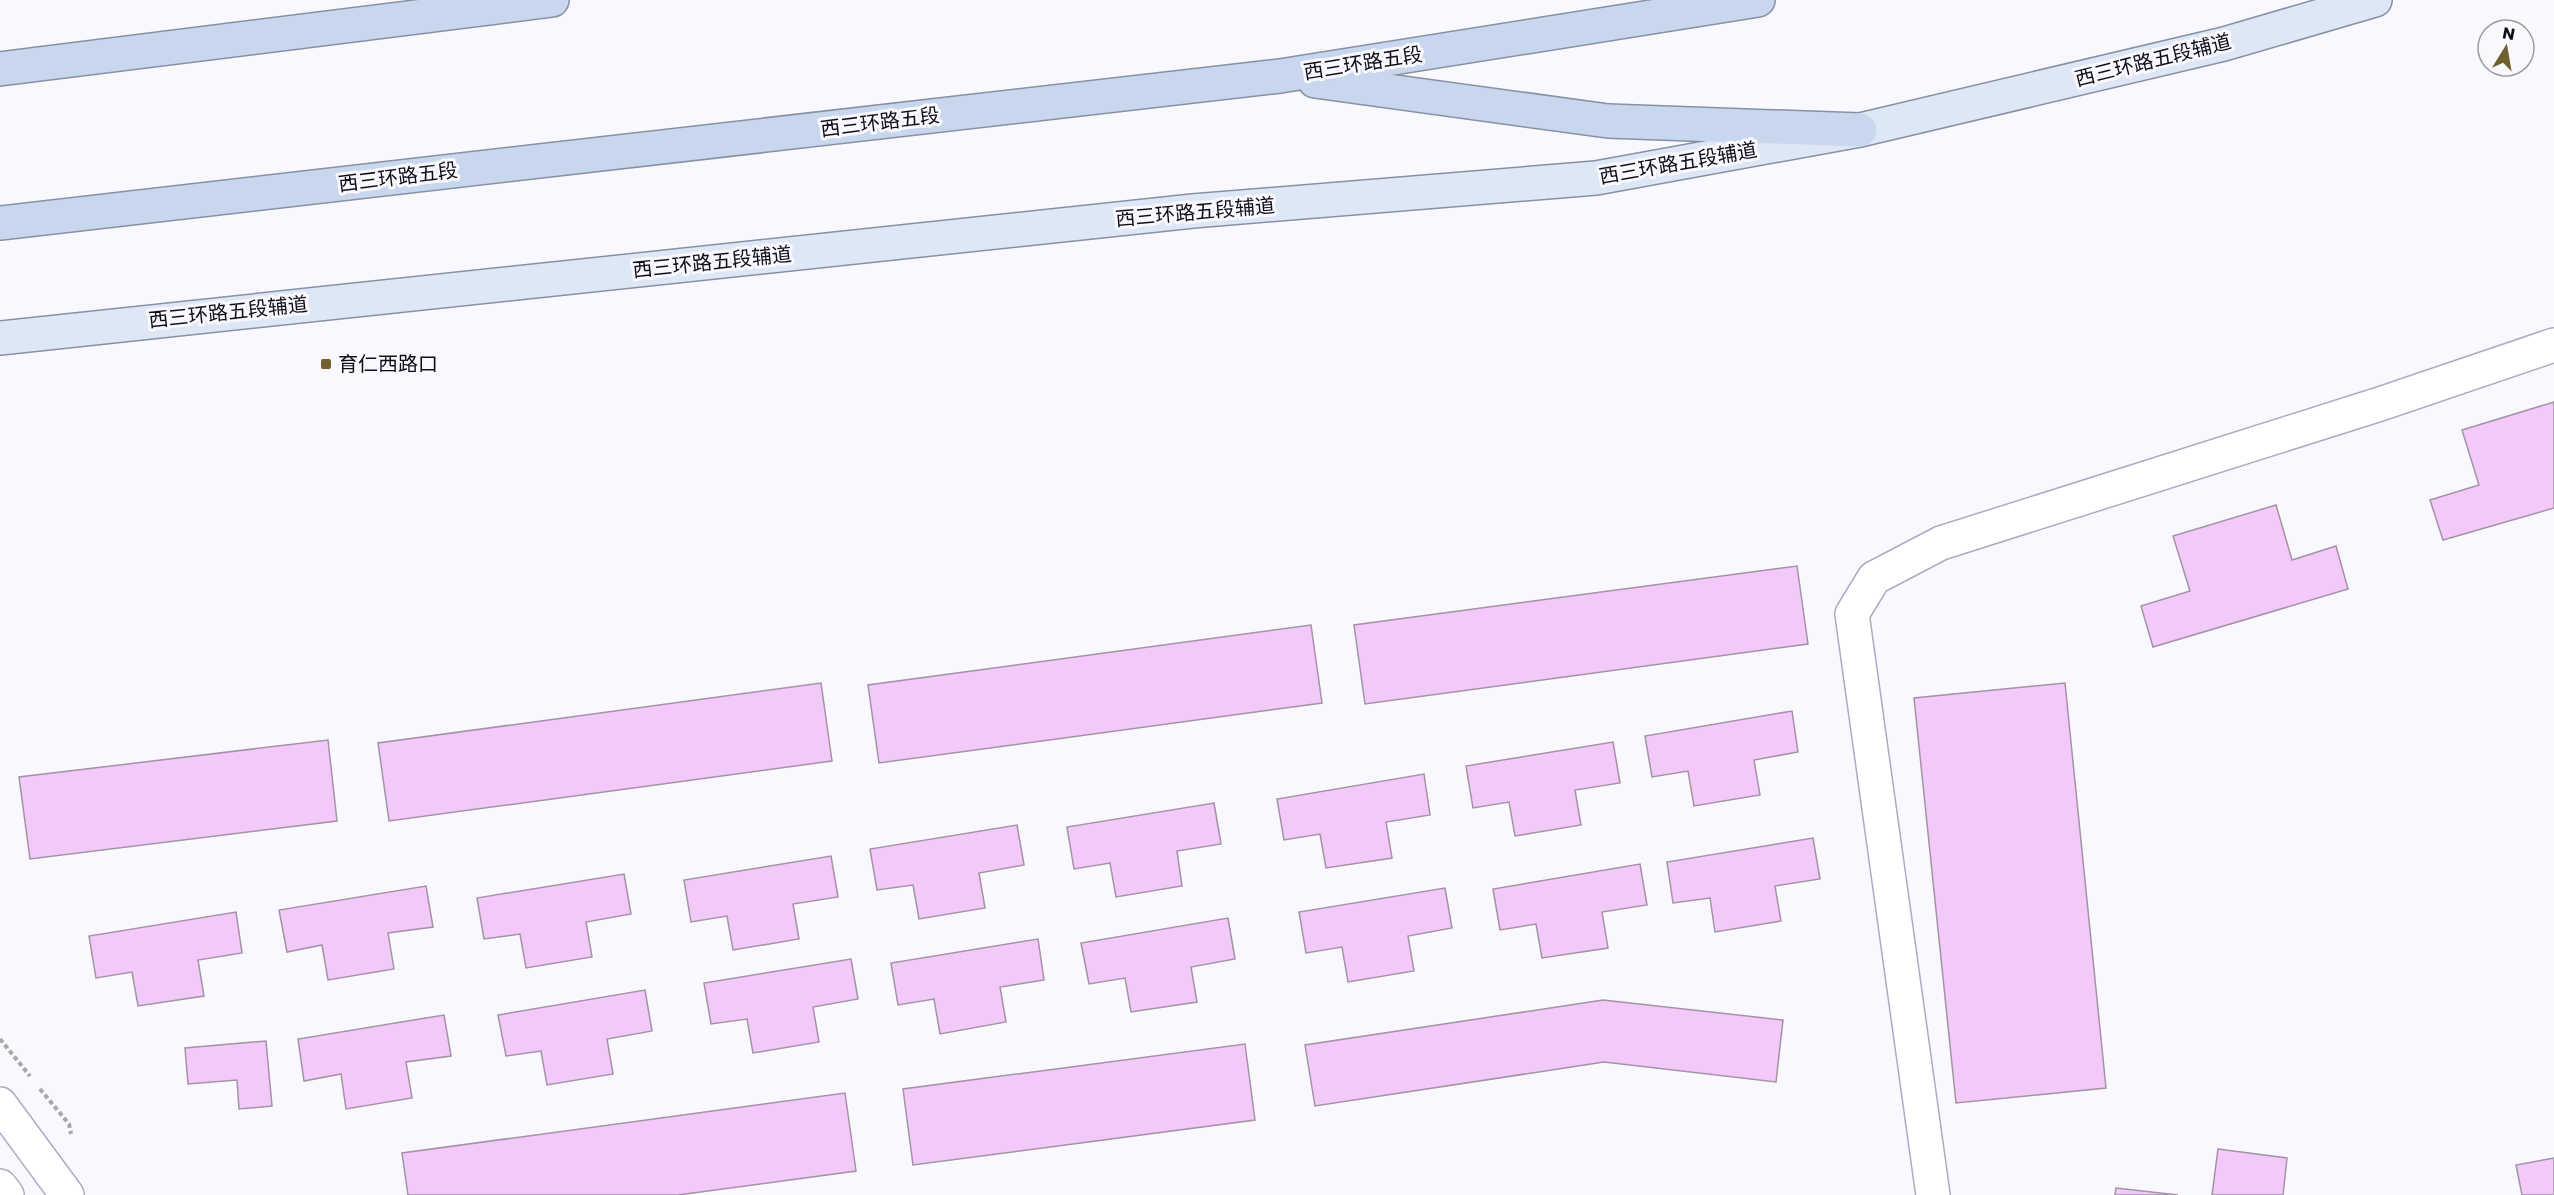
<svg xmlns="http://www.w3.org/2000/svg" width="2554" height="1195" viewBox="0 0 2554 1195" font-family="Poppins,'Noto Sans SC',sans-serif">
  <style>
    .building { fill: #f3c9f9; stroke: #a492a6; stroke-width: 1.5 }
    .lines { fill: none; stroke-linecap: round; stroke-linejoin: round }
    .minor-casing { stroke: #adabc4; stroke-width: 36 }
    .major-casing { stroke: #8791a3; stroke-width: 36 }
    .highway-casing { stroke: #8791a3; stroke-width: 36 }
    .path { stroke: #a7a6ad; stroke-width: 4; stroke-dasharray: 4.5 3; stroke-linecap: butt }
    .minor { stroke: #fff; stroke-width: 33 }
    .major { stroke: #dee7f5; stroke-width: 33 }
    .highway { stroke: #c8d7ee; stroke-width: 33 }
    .poi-dot { fill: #70602d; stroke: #f9f8fe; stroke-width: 2 }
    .labels { text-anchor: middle; stroke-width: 6; stroke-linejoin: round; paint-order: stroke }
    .street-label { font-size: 20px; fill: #0f0e17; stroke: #f9f8fe }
    .poi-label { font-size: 20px; fill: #0f0e17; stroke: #f9f8fe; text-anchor: start }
  </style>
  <rect width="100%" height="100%" fill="#f9f8fe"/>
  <!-- building -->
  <g class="building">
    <path d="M2554,402V508L2443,540L2430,500L2479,485L2462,430Z"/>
    <path d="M2276,505L2292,560L2336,546L2348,589L2153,647L2141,606L2190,591L2173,536Z"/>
    <path d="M1797,566L1808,644L1365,704L1354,625Z"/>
    <path d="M1311,625L1322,703L879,763L868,685Z"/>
    <path d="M821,683L832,761L389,821L378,743Z"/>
    <path d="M2065,683L2106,1088L1956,1103L1914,698Z"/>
    <path d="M1792,711L1798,752L1754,760L1760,795L1694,806L1688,771L1652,777L1645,736Z"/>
    <path d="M328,740L337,821L30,859L19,777Z"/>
    <path d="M1613,742L1620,783L1575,790L1581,825L1515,836L1509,802L1473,808L1466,766Z"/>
    <path d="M1424,774L1430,815L1386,822L1392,858L1326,868L1320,834L1284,840L1277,799Z"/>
    <path d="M1214,803L1221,844L1177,851L1182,886L1116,897L1110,863L1074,869L1067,827Z"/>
    <path d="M1017,825L1024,865L979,873L985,908L919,919L913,885L877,890L870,849Z"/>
    <path d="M1813,838L1820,879L1775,886L1781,921L1715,932L1710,898L1673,903L1667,862Z"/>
    <path d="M831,856L838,897L793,904L799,939L733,950L727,916L691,922L684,880Z"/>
    <path d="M1640,864L1647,905L1602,912L1608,948L1542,958L1536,924L1500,930L1493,889Z"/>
    <path d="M624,874L631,914L586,922L592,957L526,968L520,934L484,939L477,898Z"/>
    <path d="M426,886L433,927L388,933L394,969L328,980L322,945L287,952L279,910Z"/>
    <path d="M1445,888L1452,928L1408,936L1414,971L1348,982L1342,947L1306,953L1299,912Z"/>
    <path d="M236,912L242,953L198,960L204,996L138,1006L132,972L96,978L89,936Z"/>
    <path d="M1228,918L1235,959L1191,967L1197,1002L1131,1012L1125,978L1089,984L1081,943Z"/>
    <path d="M1038,939L1044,980L1000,987L1006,1022L940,1034L934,999L898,1005L891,963Z"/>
    <path d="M851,959L858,999L813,1007L819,1042L753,1053L747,1019L711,1024L704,983Z"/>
    <path d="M645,990L652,1031L607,1039L613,1074L547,1085L541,1051L506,1056L498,1015Z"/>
    <path d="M1603,1000L1783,1020L1776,1082L1604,1062L1315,1106L1305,1045Z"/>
    <path d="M444,1015L451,1056L406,1062L412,1098L346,1109L341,1074L304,1081L298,1039Z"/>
    <path d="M266,1041L272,1106L239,1109L237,1080L188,1084L185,1048Z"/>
    <path d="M1245,1044L1255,1120L913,1165L903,1089Z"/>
    <path d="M845,1093L856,1171L678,1195H408L402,1153Z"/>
    <path d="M2218,1149L2287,1158L2283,1195H2212Z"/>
    <path d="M2554,1158V1195H2522L2516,1165Z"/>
    <path d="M2116,1188L2178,1195H2115Z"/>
  </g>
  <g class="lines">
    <!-- minor casing -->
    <g class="minor-casing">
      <g id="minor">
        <path d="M0,1104L67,1195"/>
        <path d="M0,1186L7,1195"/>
        <path d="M1933,1195L1852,614L1874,578L1941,543L2380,404L2554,345"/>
      </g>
    </g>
    <!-- major casing -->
    <g class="major-casing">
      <path id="major" d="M0,338L1193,211L1596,178L1860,130L2224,44L2375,0"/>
    </g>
    <!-- highway casing -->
    <g class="highway-casing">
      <g id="highway">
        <path d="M0,69L552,0"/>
        <path d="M1315,81L1608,121L1860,130"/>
        <path d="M0,223L1280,76L1758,0"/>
      </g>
    </g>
    <!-- path -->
    <g class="path">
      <path d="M0,1039L30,1076"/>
      <path d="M40,1089L69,1124L71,1134"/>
    </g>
    <!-- minor -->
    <use href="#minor" class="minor"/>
    <!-- major -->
    <use href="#major" class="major"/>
    <!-- highway -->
    <use href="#highway" class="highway"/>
  </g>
  <!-- markers -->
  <rect class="poi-dot" x="320" y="358" width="12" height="12" rx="3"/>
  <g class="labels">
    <!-- street labels -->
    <g class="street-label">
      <text transform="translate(2153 60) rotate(-14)" y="7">西三环路五段辅道</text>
      <text transform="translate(1363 63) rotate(-9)" y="7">西三环路五段</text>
      <text transform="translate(880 122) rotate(-7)" y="7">西三环路五段</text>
      <text transform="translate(1678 163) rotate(-10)" y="7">西三环路五段辅道</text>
      <text transform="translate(398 177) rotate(-7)" y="7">西三环路五段</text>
      <text transform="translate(1195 212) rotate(-5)" y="7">西三环路五段辅道</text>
      <text transform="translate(712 262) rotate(-6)" y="7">西三环路五段辅道</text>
      <text transform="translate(228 312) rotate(-6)" y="7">西三环路五段辅道</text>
    </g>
    <!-- poi labels -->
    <g class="poi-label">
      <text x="338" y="371">育仁西路口</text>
    </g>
  </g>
  <!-- north arrow -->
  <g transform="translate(2506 48) rotate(11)"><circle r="28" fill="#f9f8fe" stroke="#9b9aa2" stroke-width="1.5"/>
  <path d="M0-4.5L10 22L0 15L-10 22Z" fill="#70602d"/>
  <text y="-9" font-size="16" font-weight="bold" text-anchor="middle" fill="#0f0e17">N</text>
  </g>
</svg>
